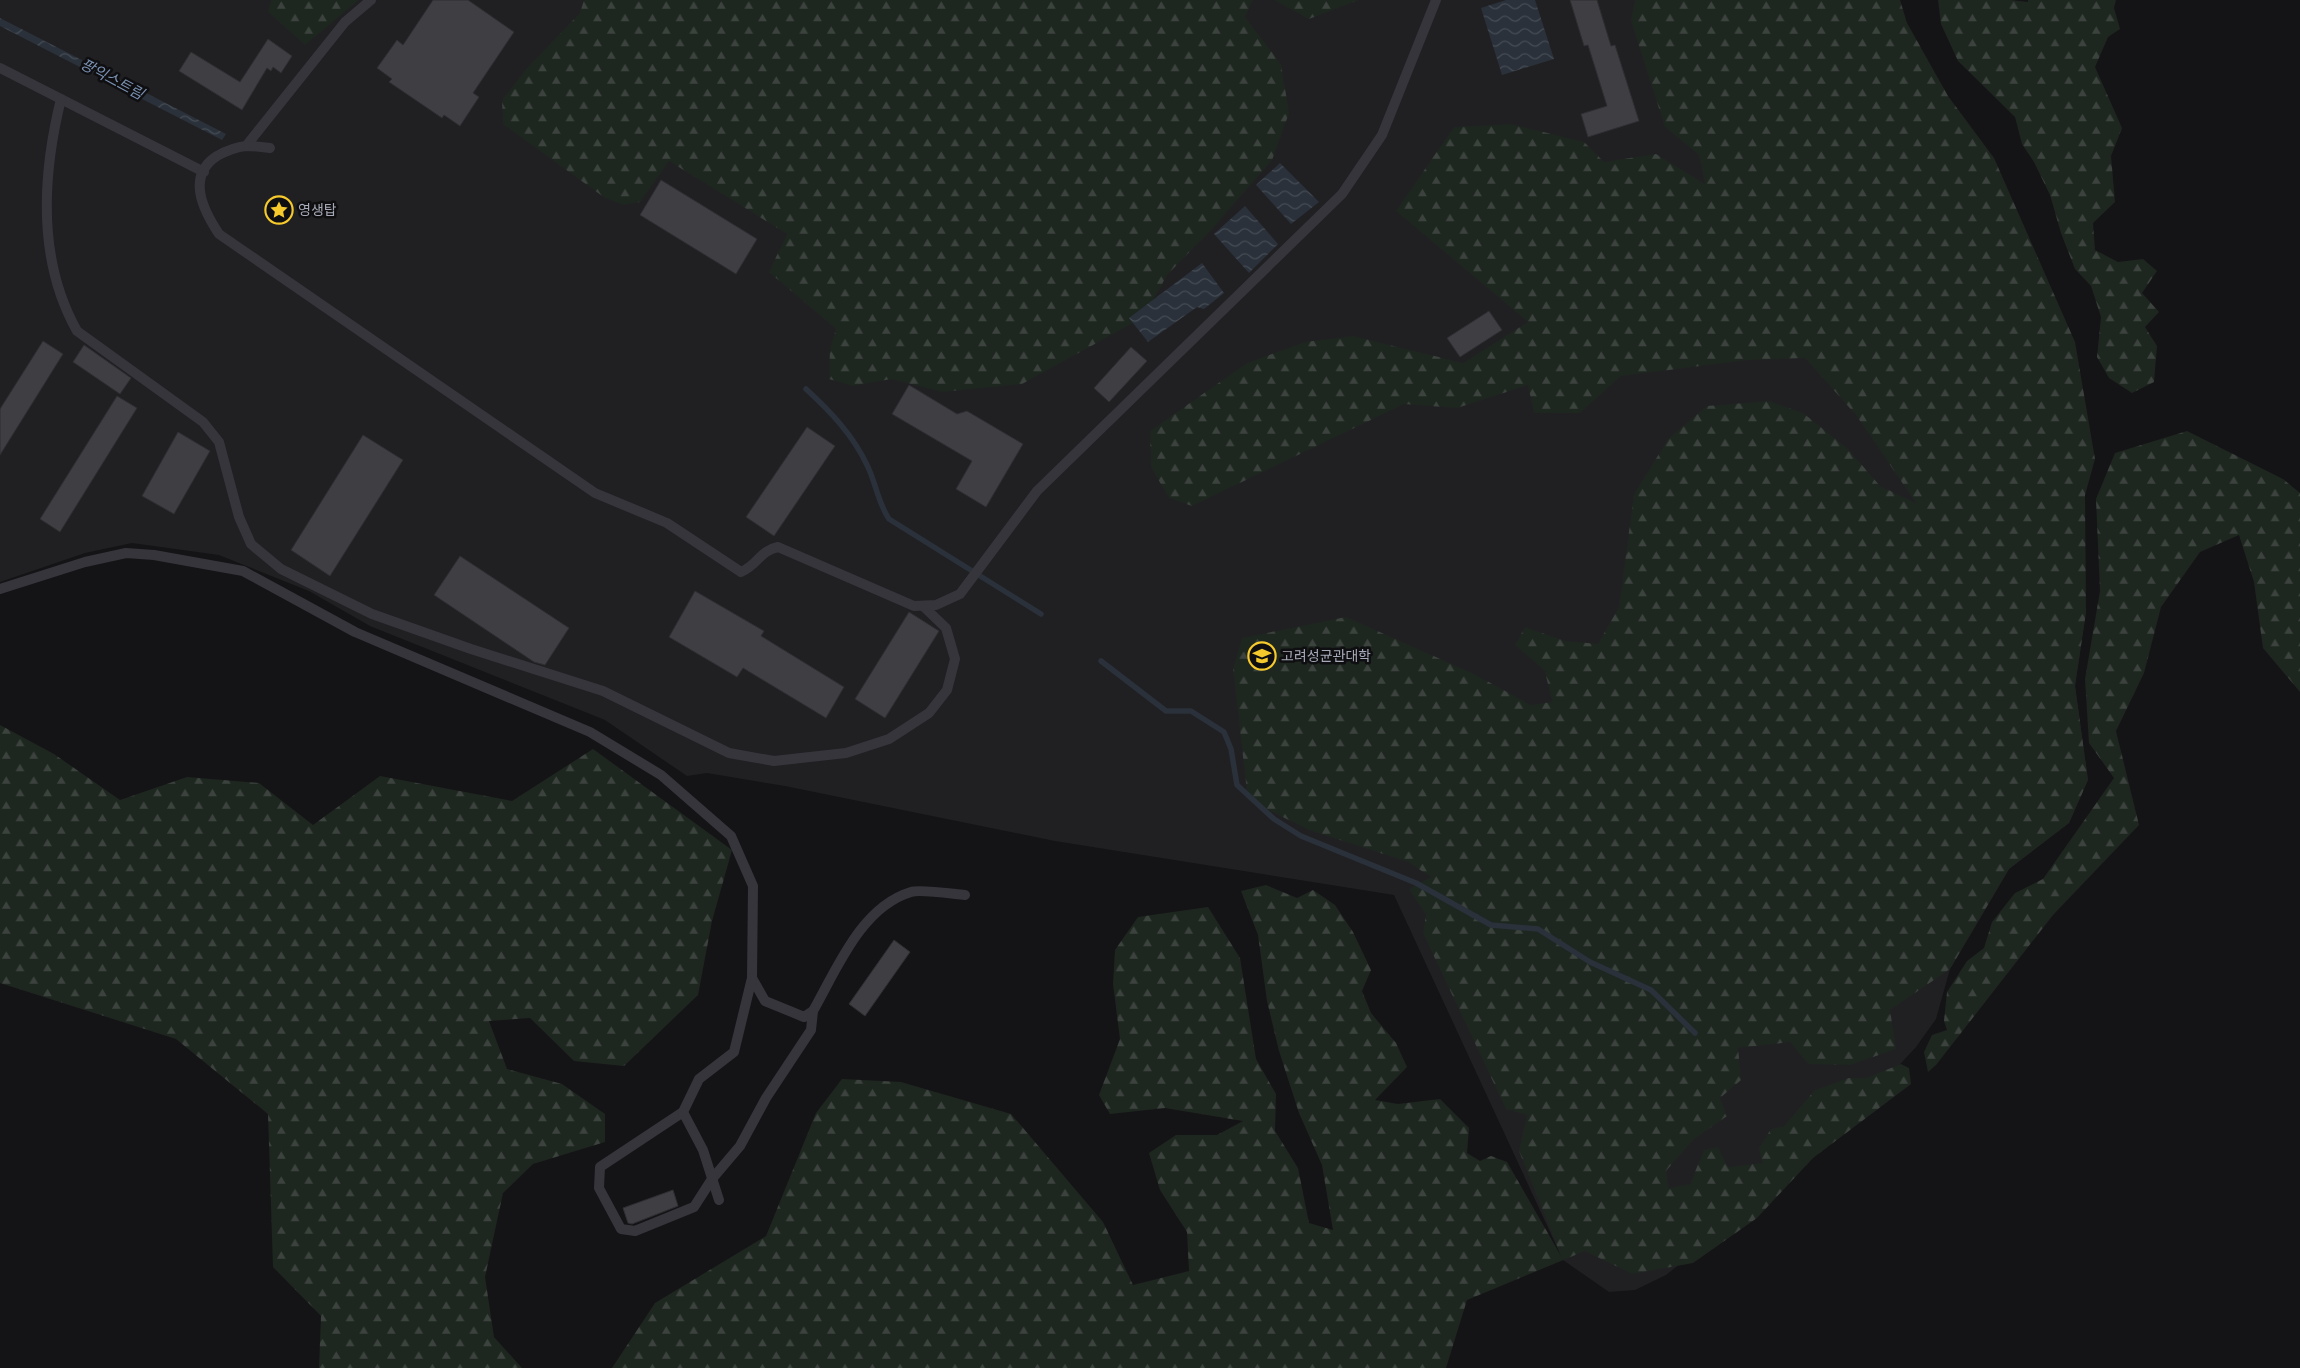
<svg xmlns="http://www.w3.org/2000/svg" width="2300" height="1368" viewBox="0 0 2300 1368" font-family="Commissioner,'Noto Sans KR',sans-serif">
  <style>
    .built { fill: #202023 }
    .forest { fill: url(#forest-firs) }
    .water { fill: url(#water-waves) }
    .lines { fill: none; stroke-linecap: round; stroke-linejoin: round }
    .stream { stroke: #2a313a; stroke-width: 5.5 }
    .building { fill: #3e3e43; stroke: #2f2e32 }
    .lane { stroke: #35353b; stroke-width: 10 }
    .labels { text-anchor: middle; stroke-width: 5; stroke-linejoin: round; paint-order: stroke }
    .poi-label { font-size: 14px; fill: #a6a9b7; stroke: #0f0f11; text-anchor: start }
    .water-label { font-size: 15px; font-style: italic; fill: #7b92b3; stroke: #0f0f11 }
  </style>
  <defs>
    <pattern id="forest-firs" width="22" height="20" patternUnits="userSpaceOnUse" patternTransform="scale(1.25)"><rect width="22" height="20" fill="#1e2620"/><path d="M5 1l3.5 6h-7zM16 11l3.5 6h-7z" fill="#3c433e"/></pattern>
    <pattern id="water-waves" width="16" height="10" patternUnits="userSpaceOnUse" patternTransform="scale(1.25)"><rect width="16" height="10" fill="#2a313a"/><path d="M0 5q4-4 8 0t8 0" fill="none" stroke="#464c54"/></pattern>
  </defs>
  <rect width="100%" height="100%" fill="#141416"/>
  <!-- built -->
  <path class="built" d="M0,0H1814L2086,612L2075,686L2088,780L2069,823L2009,869L1950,969L1936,1019L1916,1047L1813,1158L1666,1275L1635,1290L1609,1292L1563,1260L1394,895L1055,841L785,786L707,773L687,776L605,720L370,626L309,591L219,555L132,543L85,553L0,582Z"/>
  <!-- forest -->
  <g class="forest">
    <path d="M271,0H359L305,45L268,12Z"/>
    <path d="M584,0H1253L1245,17L1281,64L1289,113L1272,160L1213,228L1167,275L1144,317L1022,384L942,392L891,379L853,386L829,379L830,348L836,329L769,272L787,234L669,161L640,202L623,205L605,198L503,124L502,100L527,68L580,13Z"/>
    <path d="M1274,0H1359L1309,19Z"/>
    <path d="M1635,0H1900L1907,23L1948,96L1994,158L2075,342L2095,459L2085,495L2086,612L2075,686L2088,780L2069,823L2009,869L1950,969L1890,1010L1896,1049L1850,1065L1808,1064L1790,1042L1738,1048L1741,1080L1720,1098L1727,1116L1693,1140L1666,1171L1669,1188L1690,1184L1704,1150L1718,1147L1728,1167L1762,1163L1759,1148L1771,1129L1784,1126L1815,1090L1849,1078H1866L1901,1064L1909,1068L1911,1084L1813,1158L1757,1218L1693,1263L1632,1274L1585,1251L1467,1300L1446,1368H612L655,1303L766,1236L816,1113L842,1079L901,1082L1011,1114L1103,1222L1133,1285L1189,1271L1187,1232L1160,1190L1149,1153L1176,1135H1217L1243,1121L1165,1108L1110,1114L1099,1095L1120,1039L1113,984L1115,950L1138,917L1208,907L1240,958L1256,1059L1276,1094L1275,1131L1298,1168L1309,1223L1333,1230L1322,1165L1299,1113L1279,1051L1267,1001L1258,935L1241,891L1266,885L1297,898L1313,890L1335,905L1353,932L1371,970L1362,991L1371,1013L1396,1043L1407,1067L1375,1100L1398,1104L1440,1099L1469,1128L1467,1153L1480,1161L1491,1156L1507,1162L1561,1256L1519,1151L1527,1115L1506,1109L1423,933L1426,915L1409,889L1431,877L1408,862L1309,830L1248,800L1233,669L1242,638L1346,617L1474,674L1531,705L1552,702L1545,671L1515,645L1525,627L1565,641L1598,644L1619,607L1634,494L1669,438L1707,406L1769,401L1803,413L1848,449L1880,486L1916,503L1856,415L1805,358L1748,360L1621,376L1580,413H1534L1528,385L1457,408L1404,404L1192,506L1169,498L1151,467L1150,431L1247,363L1305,342L1353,336L1463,363L1528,322L1396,211L1454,127L1511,124L1584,142L1604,162L1656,154L1705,184L1699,155L1665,127L1631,21Z"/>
    <path d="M1938,0H2011L2028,2V0H2116L2114,8L2120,29L2108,37L2095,67L2122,128L2111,156L2115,202L2093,223L2095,250L2118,262L2143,259L2157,271L2142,293L2159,312L2145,327L2157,346L2154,382L2132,393L2109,378L2097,357L2101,317L2091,286L2075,269L2061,233L2050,195L2034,162L2022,144L2015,117L1958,61L1941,24Z"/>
    <path d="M2187,431L2283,479L2300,493V692L2263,648L2254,582L2239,535L2200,552L2161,607L2144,673L2116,731L2139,825L2053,915L1936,1065L1928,1072L1924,1052L1932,1035L1947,1030L1944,1021L1947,992L1967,961L1984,948L1992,922L2015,893L2043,879L2114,778L2089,743L2085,679L2100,591L2096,499L2115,453Z"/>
    <path d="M0,725L54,754L120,800L187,777L259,783L313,825L380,776L512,801L593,749L732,850L712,921L698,995L624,1066L574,1061L530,1018L489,1021L507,1069L562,1084L605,1114V1142L533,1164L503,1193L485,1277L494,1337L522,1368H319L321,1316L273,1267L268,1114L176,1039L0,983Z"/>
  </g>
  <!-- water -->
  <g class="water">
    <path d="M1506,0H1535L1554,59L1502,75L1481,8Z"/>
    <path d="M0,18L226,134L222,140L0,26Z"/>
    <path d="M1280,163L1319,202L1291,224L1256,185Z"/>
    <path d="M1245,206L1278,244L1249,273L1214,234Z"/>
    <path d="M1202,263L1224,293L1204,309L1197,307L1148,342L1129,318Z"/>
  </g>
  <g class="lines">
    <!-- stream -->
    <g class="stream">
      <path d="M806,389C830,411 853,435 867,465C876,483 878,503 889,519L1041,614"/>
      <path d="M1101,661L1166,711H1191L1224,732L1231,749L1237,785L1274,819L1301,836L1416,883L1491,925L1538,929L1590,962L1651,990L1695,1033"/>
    </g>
  </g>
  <!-- building -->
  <g class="building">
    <path d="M433,0H468L514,32L473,93L479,97L460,126L444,115L442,118L389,82L392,79L377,68L397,40L403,45Z"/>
    <path d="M1570,0H1597L1611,46L1615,45L1639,121L1588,137L1581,114L1607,106L1588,45L1584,46Z"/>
    <path d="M268,39L292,56L281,73L273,67L271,71L267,68L242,110L179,71L191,52L240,82Z"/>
    <path d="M661,180L757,239L736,274L640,215Z"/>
    <path d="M1489,311L1502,330L1460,357L1447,338Z"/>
    <path d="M43,341L63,354L0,455V409Z"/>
    <path d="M84,345L131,378L120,394L73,362Z"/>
    <path d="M1131,347L1147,361L1109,402L1094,388Z"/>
    <path d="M909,385L957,414L967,411L1023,444L986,507L956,489L972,461L892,414Z"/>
    <path d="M117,396L137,408L60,532L40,519Z"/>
    <path d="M807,427L835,446L774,536L746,517Z"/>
    <path d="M178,432L210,451L174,514L142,496Z"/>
    <path d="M363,435L403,460L330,576L291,550Z"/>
    <path d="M460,556L569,628L545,665L534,662L434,595Z"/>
    <path d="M695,591L764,631L761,636L844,687L826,718L743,668L737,677L669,637Z"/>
    <path d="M909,612L939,631L885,718L855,699Z"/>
    <path d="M894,940L910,952L865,1016L849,1004Z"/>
    <path d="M673,1190L678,1206L632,1224L628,1223L623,1208Z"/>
  </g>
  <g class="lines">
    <!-- lane -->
    <g class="lane">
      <path d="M0,68L204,172"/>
      <path d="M61,99C42,176 37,260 77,331L203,422L219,442L239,517L251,544L281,569L372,614L471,649L603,691L729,753L774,761L846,753L889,739L929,713L947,690L955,659L946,628L923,606"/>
      <path d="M246,146L345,22L371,0"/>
      <path d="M270,148C262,147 254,146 246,146C236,147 226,151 217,156C186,176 203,210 219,234L595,493L667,523L741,572C759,564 759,551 778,547L914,606L936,605L960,594L1037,491L1342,194L1382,135L1436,0"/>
      <path d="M0,589L85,562L126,553L154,555L243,571L355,632L590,732L661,775L731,836L753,886L752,978L765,1001L804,1017L813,1011C837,969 861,907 911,892C920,889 953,894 965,895"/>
      <path d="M683,1112L600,1167L599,1188L621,1229L635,1231L694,1207L712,1179L740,1146L766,1098L811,1030L813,1011"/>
      <path d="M719,1200L703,1150L683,1112L699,1079L734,1052L752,978"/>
    </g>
  </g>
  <!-- icons -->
  <defs>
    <g id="sight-ring" transform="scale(1.4375)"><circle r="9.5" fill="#0f0f11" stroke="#f6ca2c" stroke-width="1.5"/><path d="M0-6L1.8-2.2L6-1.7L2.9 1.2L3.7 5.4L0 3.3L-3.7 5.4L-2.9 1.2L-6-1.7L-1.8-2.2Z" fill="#f6ca2c"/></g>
    <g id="university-ring" transform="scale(1.4375)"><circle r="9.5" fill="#0f0f11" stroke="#f6ca2c" stroke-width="1.5"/><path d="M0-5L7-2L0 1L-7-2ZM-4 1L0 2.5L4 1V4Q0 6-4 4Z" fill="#f6ca2c"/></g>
  </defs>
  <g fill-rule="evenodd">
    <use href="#sight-ring" x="279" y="210"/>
    <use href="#university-ring" x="1262" y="656"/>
  </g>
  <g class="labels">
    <!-- poi labels -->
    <g class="poi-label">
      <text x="298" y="215">영생탑</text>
      <text x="1281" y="661">고려성균관대학</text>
    </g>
    <!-- water labels -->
    <g class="water-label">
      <text transform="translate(112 79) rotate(28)" y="5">팡익스트림</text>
    </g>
  </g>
</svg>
